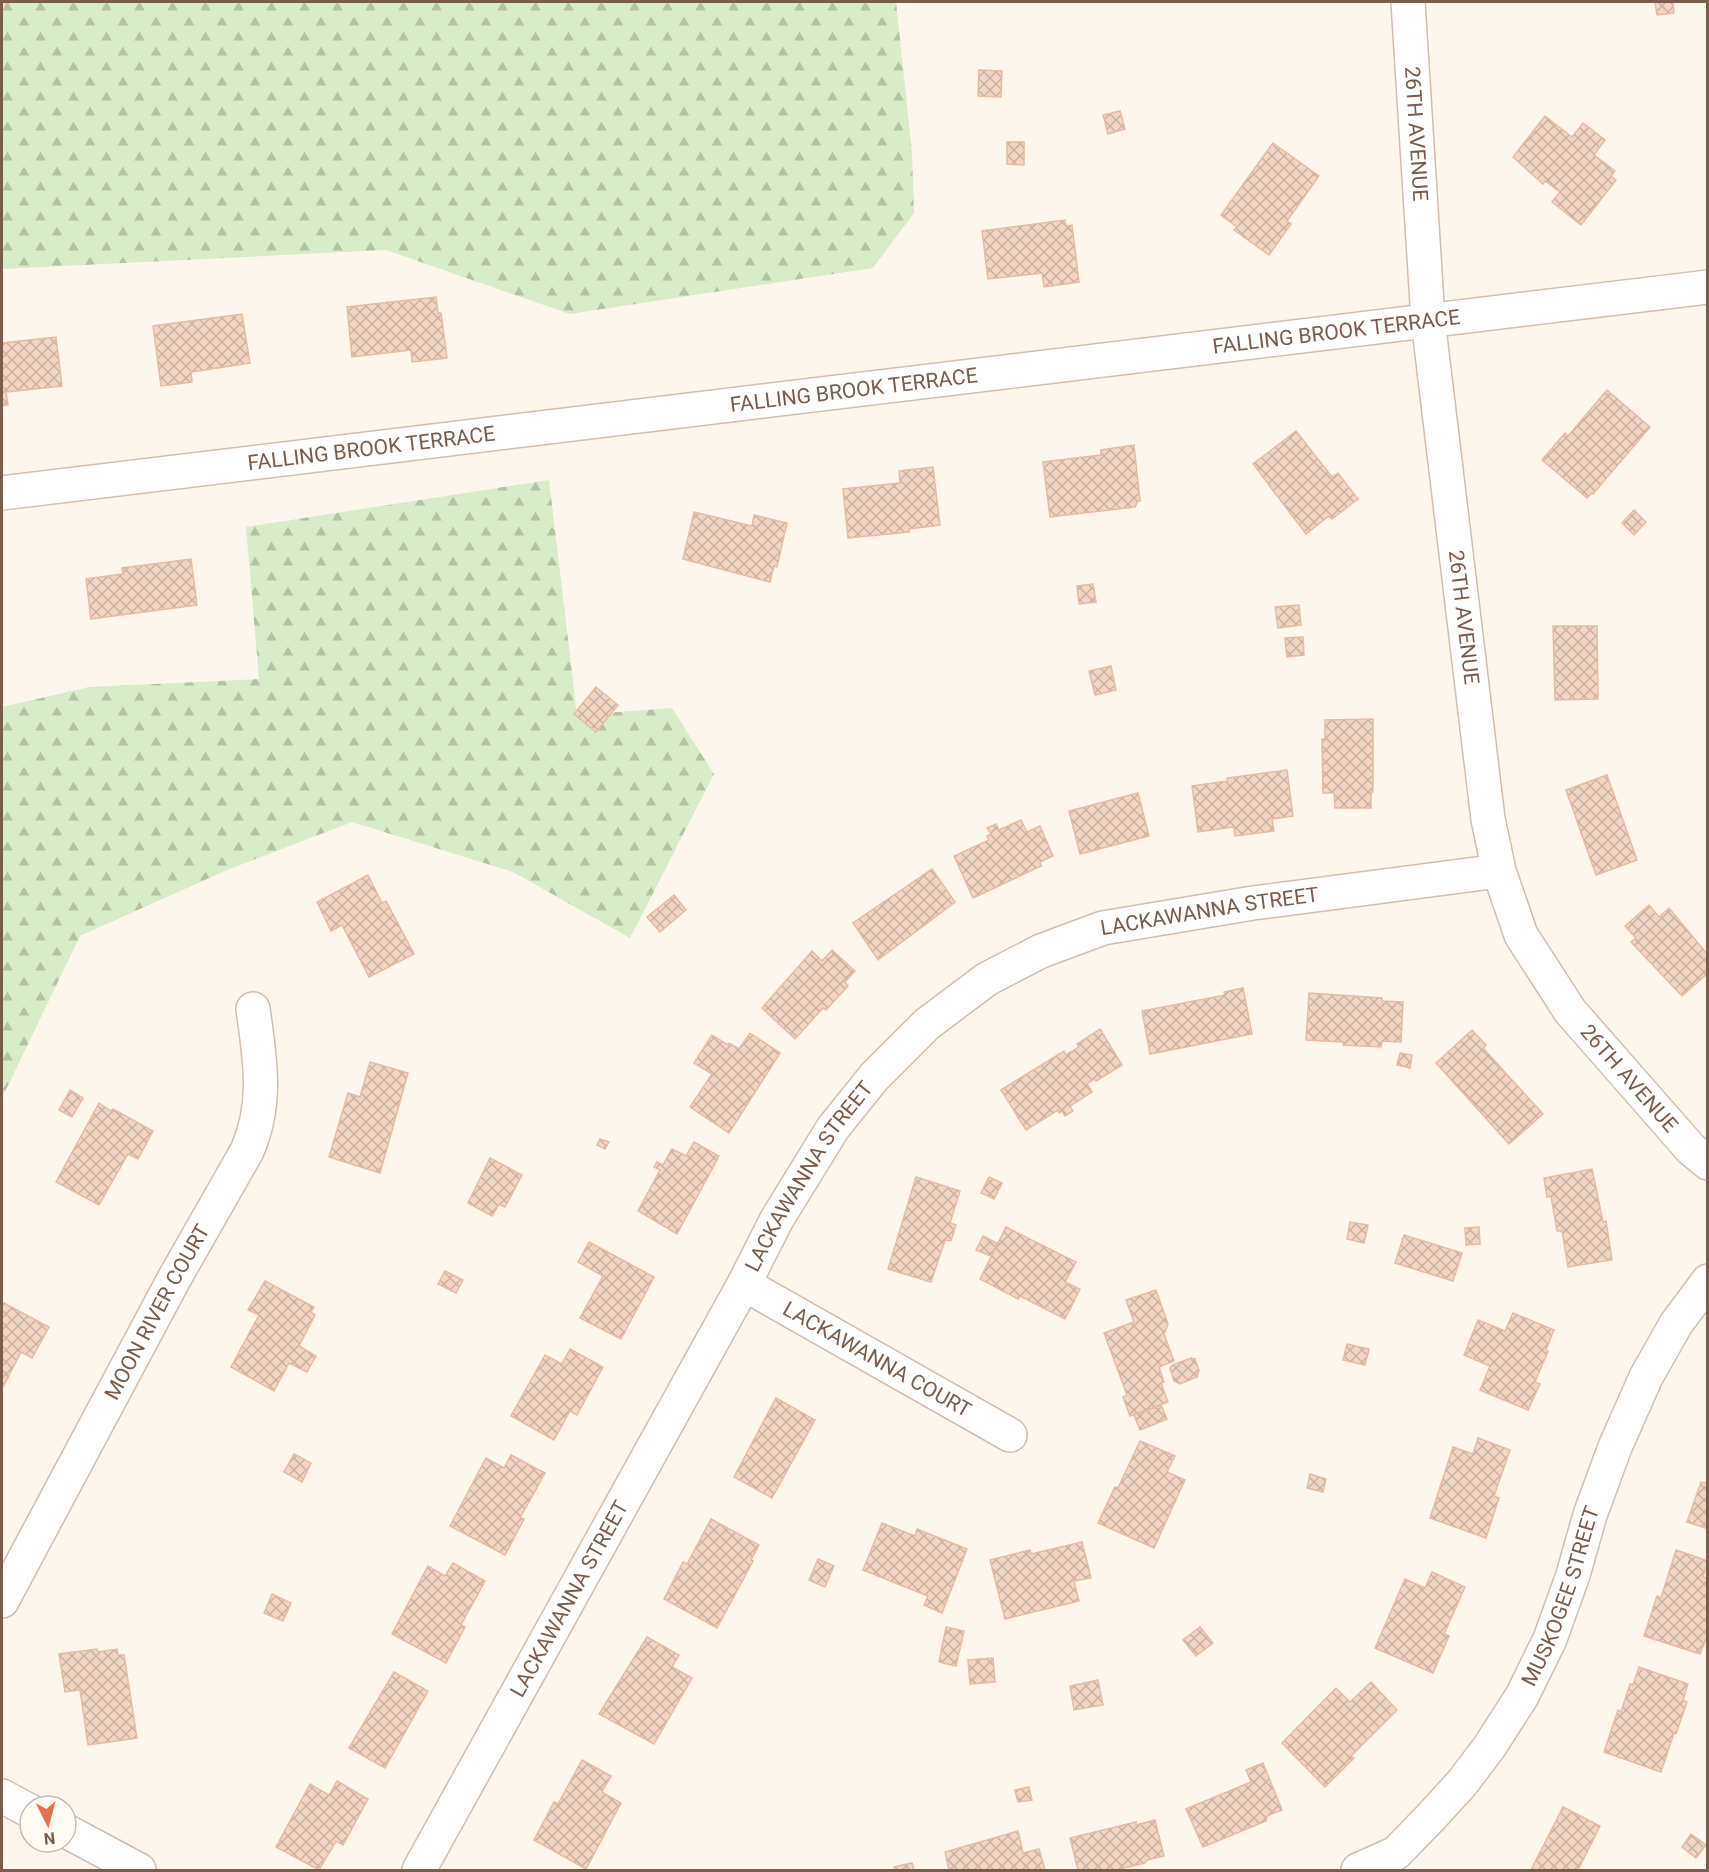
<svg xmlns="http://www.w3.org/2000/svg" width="1709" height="1872" viewBox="0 0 1709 1872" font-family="Roboto,sans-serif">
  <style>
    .forest { fill: url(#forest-firs) }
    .building { fill: url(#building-cross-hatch); stroke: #e6bba3; stroke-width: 1.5 }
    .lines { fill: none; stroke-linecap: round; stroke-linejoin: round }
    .minor-casing { stroke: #d1beb0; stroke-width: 36 }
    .minor { stroke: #fff; stroke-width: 33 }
    .labels { text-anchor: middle; stroke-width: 4.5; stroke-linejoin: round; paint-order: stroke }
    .street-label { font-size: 21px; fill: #7a5c4d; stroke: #fffaf3 }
  </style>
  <defs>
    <pattern id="forest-firs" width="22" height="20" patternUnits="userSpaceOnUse" patternTransform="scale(1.5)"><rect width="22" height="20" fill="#d8ecc9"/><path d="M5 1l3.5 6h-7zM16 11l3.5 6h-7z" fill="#b4c2a5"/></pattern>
    <pattern id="building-cross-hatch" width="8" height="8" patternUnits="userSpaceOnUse" patternTransform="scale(1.5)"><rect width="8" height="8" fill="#f3d5c3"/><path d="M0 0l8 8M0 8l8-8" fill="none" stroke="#cab0a1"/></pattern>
  </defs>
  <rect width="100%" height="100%" fill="#fdf6ec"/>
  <!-- forest -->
  <g class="forest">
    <path d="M2,2H896L912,152L914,213L873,268L570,314L386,250L2,269Z"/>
    <path d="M549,480L577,715L672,708L714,774L630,938L513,872L352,822L227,870L80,936L2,1098V707L89,687L259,679L246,527Z"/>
  </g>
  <!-- building -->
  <g class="building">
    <path d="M1655,2H1673L1674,13L1657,15Z"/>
    <path d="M979,70L1002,71L1001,97L978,96Z"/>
    <path d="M1120,111L1125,129L1108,134L1103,115Z"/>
    <path d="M1545,116L1572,137L1583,123L1605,140L1594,155L1615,171L1611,176L1616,180L1581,225L1552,202L1560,192L1545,181L1543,184L1513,157Z"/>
    <path d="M1007,142H1024V165L1007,164Z"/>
    <path d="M1273,143L1319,176L1287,221L1291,224L1269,255L1234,230L1237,227L1221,215Z"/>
    <path d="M1065,220L1066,226L1072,225L1079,282L1044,287L1042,273L988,279L982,231Z"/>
    <path d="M436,297L438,313H441L447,358L412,362L411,350L352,357L347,307Z"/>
    <path d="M242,314L250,363L191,372L192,382L161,386L153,326Z"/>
    <path d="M56,337L62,386L6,392L8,405L2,406V343Z"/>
    <path d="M1607,390L1650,427L1593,494L1592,493L1587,498L1542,460L1565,433L1568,436Z"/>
    <path d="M1296,431L1332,477L1338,473L1358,499L1332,519L1329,516L1306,534L1253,464Z"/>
    <path d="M1134,445L1140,501H1138L1135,507L1050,517L1043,462L1101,455V450Z"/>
    <path d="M933,467L940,525L909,529V532L848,538L843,489L900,483L899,471Z"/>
    <path d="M1634,510L1646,522L1634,535L1622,523Z"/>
    <path d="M694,512L752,526L754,515L787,523L777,567L774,566L770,582L683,559Z"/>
    <path d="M191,559L197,605L91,619L86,579L123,574L122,568Z"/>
    <path d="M1093,584L1096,602L1079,604L1077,586Z"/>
    <path d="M1299,605L1301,625L1278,628L1275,607Z"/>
    <path d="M1553,626H1597L1598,699L1555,700Z"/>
    <path d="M1303,637L1304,655L1287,657L1285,638Z"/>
    <path d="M1111,666L1116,690L1095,695L1089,671Z"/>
    <path d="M596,687L618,705L596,732L574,714Z"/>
    <path d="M1373,719V792H1371V808H1335L1334,793H1323L1322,739H1325V720Z"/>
    <path d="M1287,770L1293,816L1272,819L1274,831L1235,836L1234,827L1198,832L1192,786L1228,781L1227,778Z"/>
    <path d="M1607,775L1637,860L1596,875L1566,790Z"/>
    <path d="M1138,793L1149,836L1080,854L1069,811Z"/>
    <path d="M1021,820L1027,832L1040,826L1053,856L1040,862L1041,866L973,898L954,856L989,840L987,836L991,834L987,828L996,824L999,830Z"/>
    <path d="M932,869L955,902L878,960L853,923Z"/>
    <path d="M368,875L382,903L386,901L414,954L369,977L342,925L331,931L317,902Z"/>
    <path d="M674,895L686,910L660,932L647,917Z"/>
    <path d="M1649,905L1659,917L1669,908L1708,955V973L1682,996L1631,942L1636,938L1625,926Z"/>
    <path d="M832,950L855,971L845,982L848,986L826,1010L823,1008L795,1039L762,1008L812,951L822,961Z"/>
    <path d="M1243,988L1252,1034L1150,1054L1142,1011L1225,995L1224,992Z"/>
    <path d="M1309,993L1382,998V1001L1403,1002L1401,1042L1382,1041L1381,1047L1343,1045V1042L1306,1040Z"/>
    <path d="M1100,1029L1122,1065L1096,1081L1094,1079L1087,1084L1092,1092L1070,1106L1073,1111L1065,1116L1062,1111L1059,1113L1058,1110L1026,1130L1001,1090L1064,1051L1066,1055L1079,1047L1077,1044Z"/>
    <path d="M1472,1030L1486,1045L1483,1048L1543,1114L1509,1144L1436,1063Z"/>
    <path d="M750,1033L780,1053L729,1133L690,1107L712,1074L694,1063L712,1035L728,1045L729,1043L739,1049Z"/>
    <path d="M1400,1053L1412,1055L1410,1068L1397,1065Z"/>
    <path d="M370,1062L408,1073L380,1173L329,1157L348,1093L360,1097Z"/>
    <path d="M70,1090L83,1098L72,1117L59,1110Z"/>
    <path d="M99,1103L111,1111L113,1109L153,1131L138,1159L128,1154L99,1205L56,1182Z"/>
    <path d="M600,1139L609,1142L605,1149L597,1145Z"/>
    <path d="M694,1142L719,1156L677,1234L638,1211L660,1170L654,1167L657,1162L663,1165L672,1149L686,1156Z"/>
    <path d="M490,1158L522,1175L505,1207L499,1204L492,1216L468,1203Z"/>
    <path d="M1592,1169L1603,1222L1606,1221L1612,1260L1568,1267L1562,1231H1557L1551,1196L1547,1197L1544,1178Z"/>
    <path d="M916,1177L960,1191L950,1223L956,1225L951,1241L945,1240L931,1282L888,1269Z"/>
    <path d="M989,1177L1002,1183L994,1199L981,1193Z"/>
    <path d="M1350,1222L1368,1225L1364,1243L1347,1239Z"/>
    <path d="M1006,1227L1076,1262L1065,1282L1080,1289L1065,1319L1020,1296L1018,1299L980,1279Z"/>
    <path d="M1479,1227L1480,1244L1466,1245L1465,1228Z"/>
    <path d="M1404,1235L1462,1253L1453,1281L1395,1263Z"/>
    <path d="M983,1236L997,1243L991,1256L976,1250Z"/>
    <path d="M589,1242L654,1277L621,1339L580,1318L603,1276L578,1262Z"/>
    <path d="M445,1271L463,1280L456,1293L438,1284Z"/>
    <path d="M265,1281L314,1307L311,1312L315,1315L299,1346L316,1356L307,1372L289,1363L274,1391L231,1367L259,1315L248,1310Z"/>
    <path d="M1156,1290L1168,1324L1164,1334L1174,1361L1159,1367L1164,1382L1161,1383L1168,1402L1130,1416L1123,1397L1127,1395L1104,1333L1134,1322L1126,1300Z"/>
    <path d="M2,1302L49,1327L32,1358L21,1352L2,1389Z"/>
    <path d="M1513,1313L1554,1330L1546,1350L1548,1351L1535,1382L1540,1384L1528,1410L1480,1390L1490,1366L1464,1355L1478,1320L1505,1331Z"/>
    <path d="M1347,1344L1369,1349L1365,1365L1343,1360Z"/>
    <path d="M570,1349L603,1367L577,1415L570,1411L554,1440L511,1416L545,1355L562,1364Z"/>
    <path d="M1191,1358L1195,1359L1199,1370L1197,1377L1180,1384L1174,1381L1170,1368L1172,1365Z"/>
    <path d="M776,1398L815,1420L772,1498L734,1477Z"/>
    <path d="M1161,1405L1167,1419L1140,1430L1134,1415Z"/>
    <path d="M1478,1438L1510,1450L1494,1496L1499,1498L1486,1538L1430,1518L1453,1447L1473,1454Z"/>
    <path d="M1140,1441L1175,1456L1167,1472L1185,1480L1154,1548L1098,1523L1115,1487L1118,1488Z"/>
    <path d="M294,1454L311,1463L302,1482L284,1472Z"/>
    <path d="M511,1455L545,1473L520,1518L524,1519L505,1555L450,1526L486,1458L504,1468Z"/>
    <path d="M1310,1474L1326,1479L1323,1492L1307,1488Z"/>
    <path d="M1708,1478V1529L1687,1522L1701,1482L1706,1483Z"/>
    <path d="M711,1519L759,1545L751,1560L753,1561L717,1628L664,1599L683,1562L687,1564Z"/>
    <path d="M882,1523L915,1536L917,1529L967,1549L942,1613L924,1605L928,1596L863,1570Z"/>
    <path d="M1082,1542L1091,1578L1074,1581L1079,1601L1005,1619L990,1560L1030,1550L1031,1554Z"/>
    <path d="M1676,1550L1708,1561L1703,1577L1708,1578V1634L1700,1654L1644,1636L1657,1596L1661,1598Z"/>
    <path d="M818,1559L834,1566L825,1587L809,1580Z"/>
    <path d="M453,1563L485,1581L461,1625L465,1627L446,1663L392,1634L428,1566L445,1576Z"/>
    <path d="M1432,1572L1465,1587L1444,1634L1449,1636L1433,1673L1375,1648L1405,1579L1425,1588Z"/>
    <path d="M272,1594L291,1603L283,1621L264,1613Z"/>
    <path d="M946,1627L964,1631L956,1666L939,1662Z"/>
    <path d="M1200,1627L1213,1643L1196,1656L1183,1640Z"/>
    <path d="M647,1637L679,1655L672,1667L692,1678L654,1744L599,1714Z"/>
    <path d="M97,1649L98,1652L117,1649L118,1655H124L137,1738L88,1745L80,1690L65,1692L59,1654Z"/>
    <path d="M993,1658L995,1682L970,1684L968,1660Z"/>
    <path d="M1639,1667L1688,1684L1683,1700L1687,1702L1676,1734L1674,1733L1661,1772L1604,1752L1618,1710L1621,1712L1630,1684L1633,1685Z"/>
    <path d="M394,1672L428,1691L385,1768L349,1748Z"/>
    <path d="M1098,1680L1103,1705L1074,1710L1070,1686Z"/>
    <path d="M1371,1682L1397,1710L1351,1756L1354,1758L1325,1787L1282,1743L1336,1688L1350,1702Z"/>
    <path d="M582,1760L611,1776L602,1792L621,1803L586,1869L534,1840L554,1802L558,1804Z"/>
    <path d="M1263,1763L1282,1810L1267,1816L1266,1821L1203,1847L1186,1809L1251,1782L1246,1770Z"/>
    <path d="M337,1781L368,1799L343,1845L336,1841L319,1870L276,1847L310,1784L329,1795Z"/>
    <path d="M1029,1787L1032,1800L1018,1802L1015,1790Z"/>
    <path d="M1563,1807L1600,1826L1578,1870H1531Z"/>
    <path d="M1155,1820L1164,1856L1147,1860L1145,1863L1115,1870H1078L1070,1838L1136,1822V1825Z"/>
    <path d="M1018,1831L1023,1853L1039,1849L1045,1870H949L945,1852Z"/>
    <path d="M1691,1834L1706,1845L1696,1858L1682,1847Z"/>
    <path d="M912,1863L914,1870H895L894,1867Z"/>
  </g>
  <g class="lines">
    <!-- minor casing -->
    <g class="minor-casing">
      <g id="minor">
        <path id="s1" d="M1408,2L1428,320L1488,819L1499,871L1521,935L1570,1011L1691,1149L1708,1163"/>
        <path id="s2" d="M2,493L1708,287"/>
        <path id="s3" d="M744,1284L1010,1435"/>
        <path id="s4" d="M2,1601L174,1279L247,1151C268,1103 260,1059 253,1009"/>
        <path d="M2,1796L30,1811"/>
        <path d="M66,1831L139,1870"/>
        <path id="s5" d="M419,1870L744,1284L777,1219L833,1128L874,1077L927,1024L987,979L1041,951L1103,928L1253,903L1499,871"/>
        <path id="s6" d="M1358,1870L1396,1853L1430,1818L1462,1783L1490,1746L1522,1696L1550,1639L1573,1575L1590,1515L1615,1447L1646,1377L1676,1324L1708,1281"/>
      </g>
    </g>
    <!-- minor -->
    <use href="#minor" class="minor"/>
  </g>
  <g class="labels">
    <!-- street labels -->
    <g class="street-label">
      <text dy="7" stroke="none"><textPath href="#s1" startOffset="132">26TH AVENUE</textPath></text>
      <text dy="7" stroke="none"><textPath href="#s2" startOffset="1344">FALLING BROOK TERRACE</textPath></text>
      <text dy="7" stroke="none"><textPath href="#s2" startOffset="858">FALLING BROOK TERRACE</textPath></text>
      <text dy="7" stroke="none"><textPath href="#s2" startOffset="372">FALLING BROOK TERRACE</textPath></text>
      <text dy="7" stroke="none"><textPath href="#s1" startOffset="618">26TH AVENUE</textPath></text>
      <text dy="7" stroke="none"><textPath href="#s5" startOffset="1300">LACKAWANNA STREET</textPath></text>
      <text dy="7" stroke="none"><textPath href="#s1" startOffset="1122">26TH AVENUE</textPath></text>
      <text dy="7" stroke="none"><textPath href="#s5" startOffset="796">LACKAWANNA STREET</textPath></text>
      <text dy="7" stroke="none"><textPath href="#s4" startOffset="328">MOON RIVER COURT</textPath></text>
      <text dy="7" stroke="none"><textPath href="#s3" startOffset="153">LACKAWANNA COURT</textPath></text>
      <text dy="7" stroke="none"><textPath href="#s6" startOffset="351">MUSKOGEE STREET</textPath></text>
      <text dy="7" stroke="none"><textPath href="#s5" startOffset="310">LACKAWANNA STREET</textPath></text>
    </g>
  </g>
  <!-- border -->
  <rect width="1709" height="1872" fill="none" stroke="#7a5c4d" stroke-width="6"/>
  <!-- north arrow -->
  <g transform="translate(48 1824) rotate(174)"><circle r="28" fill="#fffaf3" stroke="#cabbb1" stroke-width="1.5"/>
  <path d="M0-4.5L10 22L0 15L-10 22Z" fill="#e76f51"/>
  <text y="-9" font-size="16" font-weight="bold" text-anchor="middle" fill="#7a5c4d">N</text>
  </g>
</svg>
